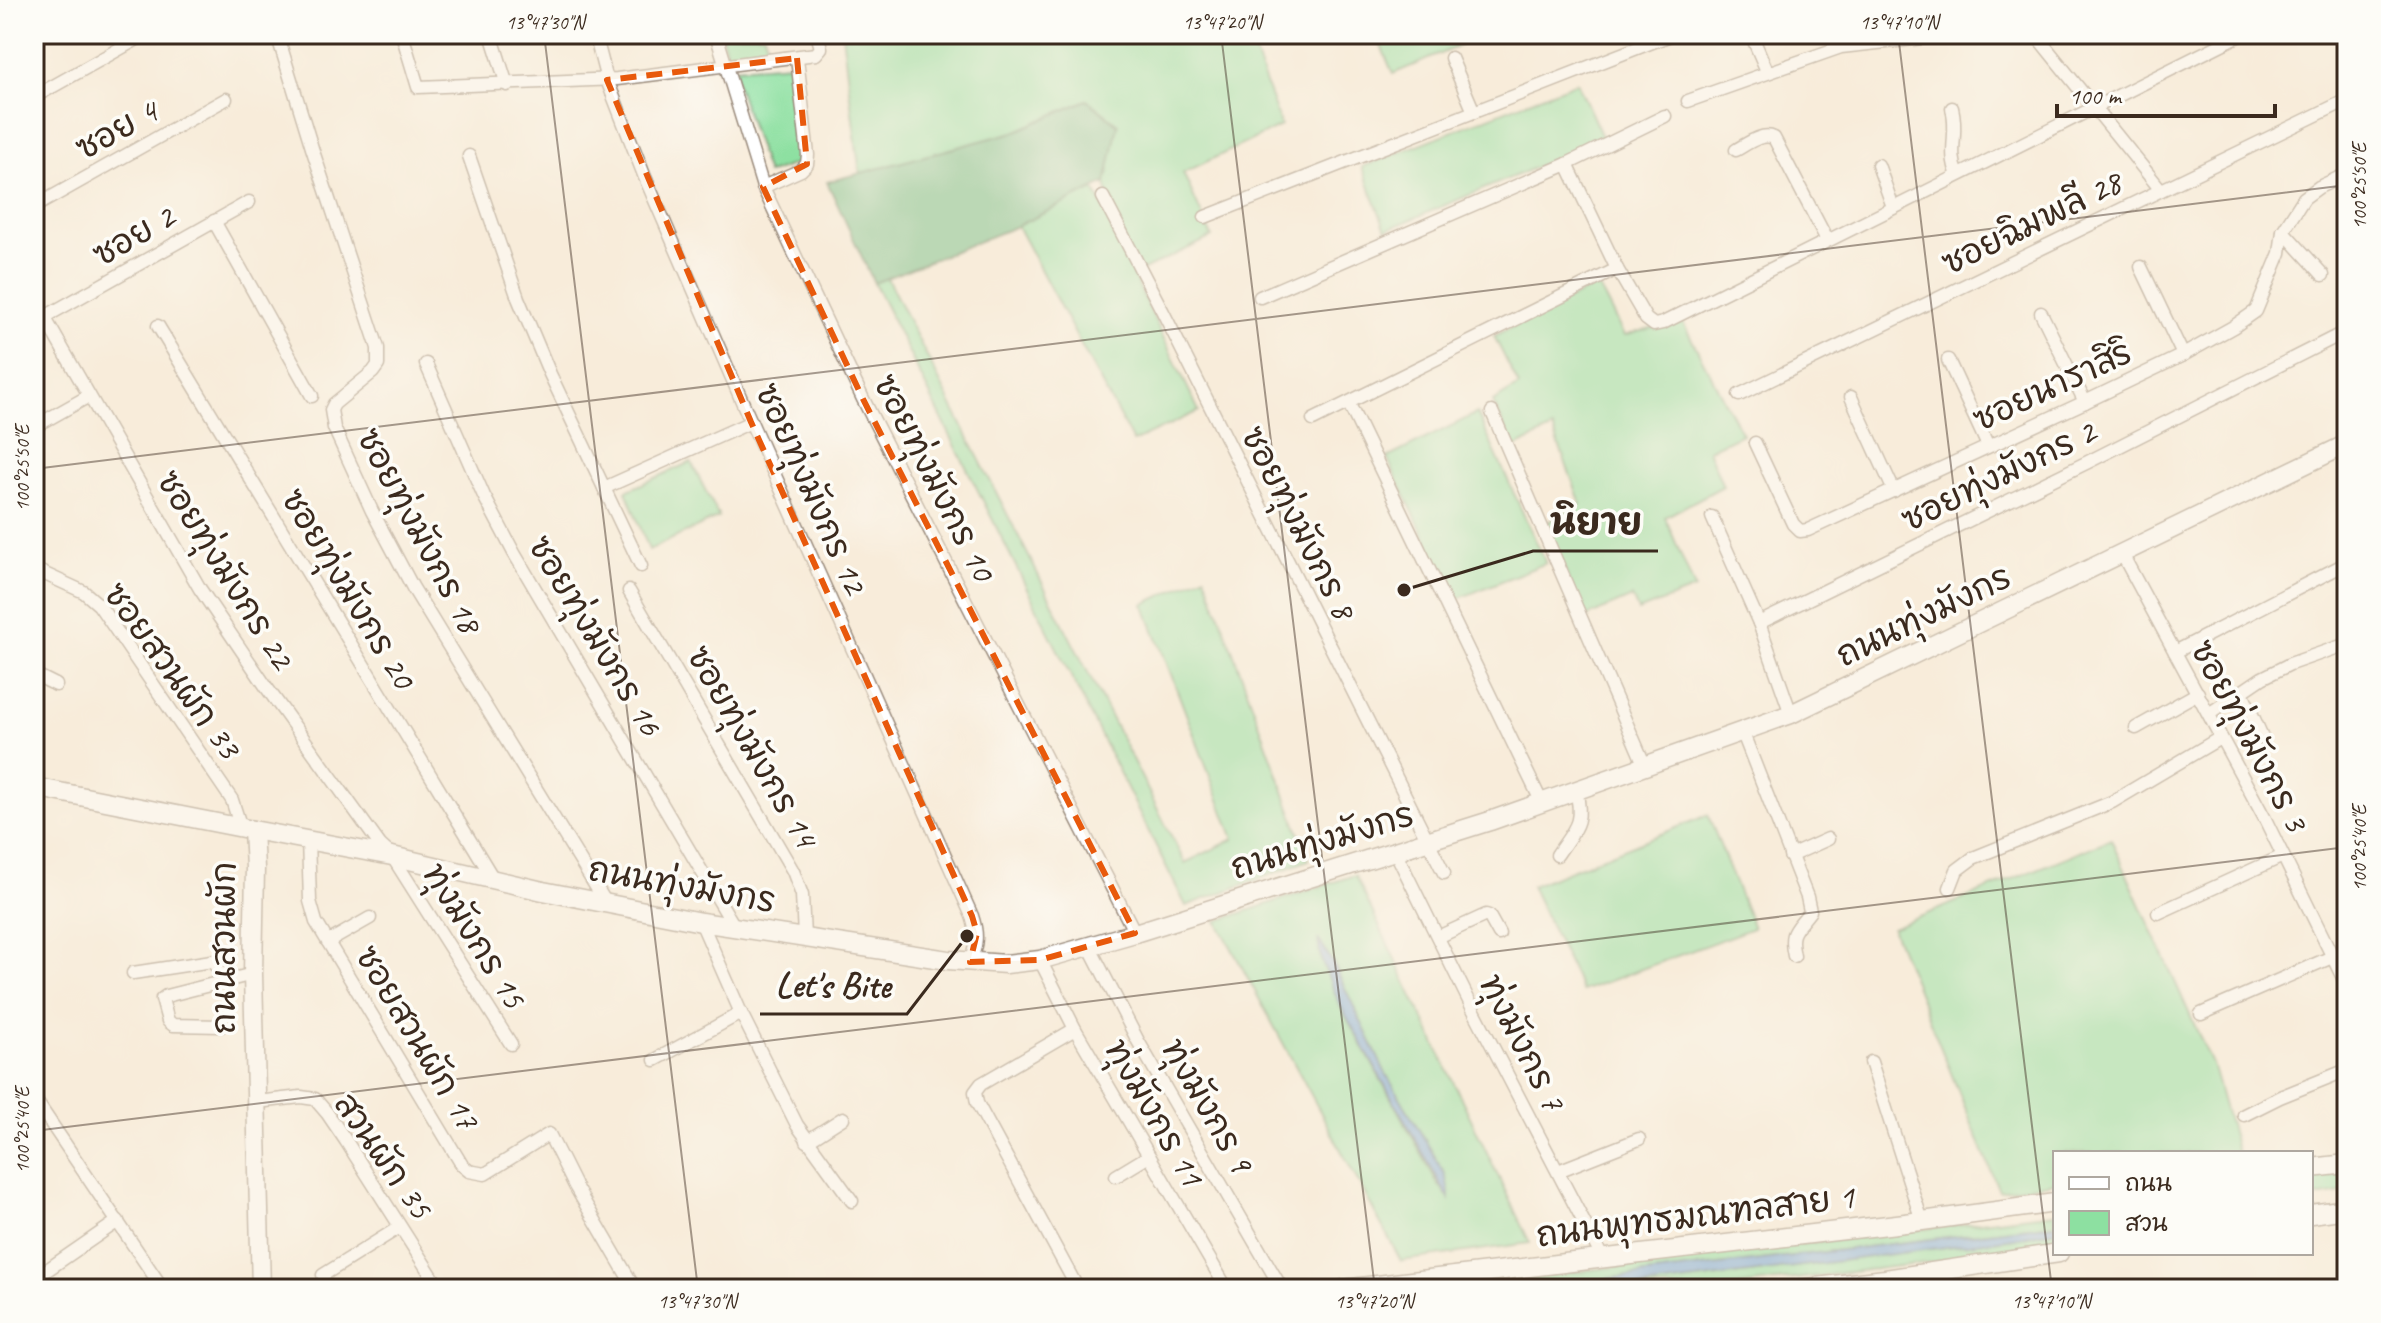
<svg xmlns="http://www.w3.org/2000/svg" width="2381" height="1323" viewBox="0 0 2381 1323" font-family="Caveat,'Playpen Sans Thai',sans-serif">
  <style>
    .green { fill: #8de0a1; stroke: #648560; stroke-width: 2; fill-rule: evenodd }
    .forest { fill: #72be87; stroke: #567452; stroke-width: 2 }
    .water { fill: #6ba1d8; stroke: #53667b; stroke-width: 2 }
    .lines { fill: none; stroke-linecap: round; stroke-linejoin: round }
    .street-casing { stroke: #9a8b7c; stroke-width: 15 }
    .secondary-casing { stroke: #9a8b7c; stroke-width: 21 }
    .street { stroke: #fff; stroke-width: 12 }
    .secondary { stroke: #fff; stroke-width: 18 }
    .marked { fill: none; stroke: #e8590c; stroke-width: 6; stroke-dasharray: 16 10; stroke-linejoin: round }
    .ticks { fill: none; stroke: #3b2a1e; stroke-width: 2; stroke-opacity: 0.45 }
    .labels { text-anchor: middle; stroke-width: 7; stroke-linejoin: round; paint-order: stroke }
    .street-label { font-size: 34px; fill: #3b2a1e; stroke: #fdfcf7 }
    .leader { fill: none; stroke: #3b2a1e; stroke-width: 3 }
    .callout-dot { fill: #3b2a1e; stroke: #fdfcf7; stroke-width: 3 }
    .callout-label { font-size: 36px; text-anchor: middle; font-weight: bold; fill: #3b2a1e; stroke: #fdfcf7; stroke-width: 7; stroke-linejoin: round; paint-order: stroke }
    .neatline { fill: none; stroke: #3b2a1e; stroke-width: 3 }
    .ticks-label { font-size: 20px; text-anchor: middle; fill: #3b2a1e }
  </style>
  <rect width="100%" height="100%" fill="#fdfcf7"/>
  <filter id="ink" filterUnits="userSpaceOnUse"><feTurbulence type="fractalNoise" baseFrequency=".0125" numOctaves="2"/><feDisplacementMap in="SourceGraphic" scale="16" xChannelSelector="R" yChannelSelector="G"/><feConvolveMatrix kernelMatrix="1 2 1 2 8 2 1 2 1" color-interpolation-filters="sRGB"/></filter>
  <filter id="wash" filterUnits="userSpaceOnUse"><feTurbulence type="fractalNoise" baseFrequency=".006" numOctaves="4" result="noise"/><feDisplacementMap in="SourceGraphic" scale="32" xChannelSelector="R" yChannelSelector="G"/><feGaussianBlur stdDeviation="1.8" result="paint"/><feColorMatrix in="noise" values="0 0 0 0 0 0 0 0 0 0 0 0 0 0 0 0 0 1.4 0 .05"/><feComposite in="paint" operator="in"/></filter>
  <g filter="url(#wash)">
    <rect width="100%" height="100%" fill="#f8ecda"/>
    <!-- green -->
    <g class="green">
      <path d="M721,34H764L769,50L727,55Z"/>
      <path d="M842,34H1248L1281,126L1183,173L1212,237L1133,275L1199,411L1133,442L1017,226L1094,189L1116,230L1106,183L1118,124L1087,100L1014,132L860,174Z"/>
      <path d="M1376,34H1487L1393,74Z"/>
      <path d="M791,64L803,156L797,163L767,174L736,81L735,68Z"/>
      <path d="M1577,82L1603,139L1386,230L1362,167Z"/>
      <path d="M887,278L1185,863L1234,839L1144,604L1205,575L1309,860L1186,906L874,283Z"/>
      <path d="M1598,285L1624,336L1681,319L1742,434L1708,450L1723,486L1665,517L1695,589L1638,611L1632,597L1584,618L1546,523L1581,504L1553,429L1514,448L1493,402L1519,386L1494,336Z"/>
      <path d="M1477,413L1546,563L1455,600L1387,458Z"/>
      <path d="M691,462L719,517L649,550L626,491Z"/>
      <path d="M1708,815L1753,928L1582,991L1531,886Z"/>
      <path d="M2111,839L2212,1064L2237,1153H2055V1182L1999,1191L1892,928Z"/>
      <path d="M1355,875L1530,1243L1401,1261L1217,921ZM1319,941L1333,963L1385,1072L1445,1174L1449,1198L1437,1182L1340,1005Z"/>
      <path d="M2347,1172V1192L2311,1198V1177Z"/>
      <path d="M2055,1213V1224L2029,1227L1523,1289H1433Z"/>
      <path d="M2055,1230V1243L1982,1256L1712,1289H1628L2022,1237Z"/>
    </g>
    <!-- forest -->
    <path class="forest" d="M1087,100L1118,125L1106,183L1017,226L874,283L827,182L1014,132Z"/>
    <!-- water -->
    <g class="water">
      <path d="M1318,939L1333,963L1385,1072L1445,1174L1449,1191V1199L1340,1005L1321,960Z"/>
      <path d="M2055,1224V1230L2022,1237L1628,1289H1523Z"/>
    </g>
  </g>
  <g filter="url(#ink)">
    <g class="lines">
      <!-- street casing -->
      <g class="street-casing">
        <g id="street">
          <path d="M277,34L312,148L378,348V365L373,372L334,404L331,410L334,428L372,511L413,588L606,903"/>
          <path d="M402,34L418,87L617,79L816,54L821,48L817,34"/>
          <path d="M491,34L507,85"/>
          <path d="M595,34L607,80L644,175L751,422L972,916C978,934 977,944 970,962"/>
          <path d="M716,34L763,187L863,399L1135,933"/>
          <path d="M1751,34L1767,71"/>
          <path d="M2035,34L2161,190"/>
          <path d="M1451,58L1474,112"/>
          <path d="M34,97L146,34"/>
          <path d="M1688,101L1841,47L1932,37L1937,34"/>
          <path d="M1952,108C1959,135 1947,150 1958,175"/>
          <path d="M1736,150C1747,144 1762,132 1774,138L1827,240"/>
          <path d="M469,156L518,298L550,374L641,566"/>
          <path d="M1567,164L1617,269L1646,319L1654,325L1663,323L2242,34"/>
          <path d="M1878,165L1893,207"/>
          <path d="M763,187L801,170L807,164L808,155L797,58"/>
          <path d="M1103,197L1163,312L1444,873"/>
          <path d="M34,207L226,99"/>
          <path d="M1205,217L1673,34"/>
          <path d="M214,221L312,396"/>
          <path d="M2283,231L2323,275"/>
          <path d="M2141,267L2183,355"/>
          <path d="M1260,297L1567,164L1665,116"/>
          <path d="M34,299L200,589L267,688L380,845L392,856L511,1044"/>
          <path d="M2041,313L2085,402"/>
          <path d="M34,323L249,202"/>
          <path d="M158,326L494,880"/>
          <path d="M1948,360L1988,446"/>
          <path d="M426,364L484,496L514,553L734,926"/>
          <path d="M1739,395L2347,100"/>
          <path d="M1851,397L1894,491"/>
          <path d="M1349,404L1542,803"/>
          <path d="M1492,412L1645,766"/>
          <path d="M1313,420L1617,269"/>
          <path d="M34,427L89,396"/>
          <path d="M1755,443L1793,524L1800,531L1808,530L2085,402L2183,355L2233,327L2256,311L2280,253L2283,231L2304,198L2319,187L2347,174"/>
          <path d="M604,488L751,422"/>
          <path d="M1712,517L1759,623"/>
          <path d="M2122,554L2264,817L2347,986"/>
          <path d="M34,569L84,592L99,605L232,800L241,828"/>
          <path d="M629,591L793,871L802,895L804,937"/>
          <path d="M2175,652L2347,563"/>
          <path d="M34,674L56,685"/>
          <path d="M2242,692L2263,739"/>
          <path d="M1791,714L1759,623L2088,462L2347,331"/>
          <path d="M2209,714L2262,678L2290,664L2347,644"/>
          <path d="M2136,728L2198,693"/>
          <path d="M1742,731L1807,897L1810,911C1796,930 1788,930 1794,956"/>
          <path d="M308,839L310,901L316,922L462,1165L469,1171L485,1174L549,1134L575,1186L635,1289"/>
          <path d="M1395,851L1471,1005L1603,1259"/>
          <path d="M1557,855C1575,828 1584,824 1576,790"/>
          <path d="M1790,856L1828,839"/>
          <path d="M1950,888L1957,870L1973,858L2112,802L2220,738"/>
          <path d="M2158,913L2283,856"/>
          <path d="M701,922L741,1013L797,1125L852,1201"/>
          <path d="M1438,937L1486,915L1489,916L1499,934"/>
          <path d="M328,942L370,918"/>
          <path d="M1089,946L1138,1041L1282,1289"/>
          <path d="M1040,960L1075,1029L1227,1289"/>
          <path d="M133,973L212,961L227,981"/>
          <path d="M2201,1014L2332,957"/>
          <path d="M221,1026L173,1025L168,1021L162,999L166,996L253,974"/>
          <path d="M1075,1029L981,1084L975,1092L977,1103L1078,1289"/>
          <path d="M655,1060L741,1013"/>
          <path d="M1871,1062L1922,1221"/>
          <path d="M34,1098L163,1289"/>
          <path d="M257,1102L301,1097L315,1099L327,1113L346,1141L440,1289"/>
          <path d="M2244,1115L2280,1097L2347,1070"/>
          <path d="M807,1141L843,1118"/>
          <path d="M1558,1171L1639,1139"/>
          <path d="M1116,1176L1149,1156"/>
          <path d="M323,1275L400,1227"/>
          <path d="M34,1279L118,1221"/>
        </g>
      </g>
      <!-- secondary casing -->
      <g class="secondary-casing">
        <g id="secondary">
          <path d="M34,787L253,830L255,868L253,974L261,1289"/>
          <path d="M253,830L392,856L543,891L701,922L948,960L1006,964L1040,960L1135,933L1490,821L1791,714L2347,444"/>
          <path d="M2311,1168L2347,1164"/>
          <path d="M2311,1214L2347,1209"/>
          <path d="M1343,1289L1922,1221L2055,1203"/>
          <path d="M1799,1289L1885,1279L2059,1253"/>
        </g>
      </g>
      <!-- street -->
      <use href="#street" class="street"/>
      <!-- secondary -->
      <use href="#secondary" class="secondary"/>
    </g>
  </g>
  <!-- marked area -->
  <path d="M0 0H2381V1323H0ZM797,58L807,164L763,187L863,399L1135,933L1040,960L970,962L977,933L972,916L751,422L607,80Z" fill="#f8ecda" fill-opacity=".55" fill-rule="evenodd"/>
  <path class="marked" d="M797,58L807,164L763,187L863,399L1135,933L1040,960L970,962L977,933L972,916L751,422L607,80Z"/>
  <!-- ticks -->
  <path class="ticks" d="M544,34L698,1289M1221,34L1375,1289M1898,34L2052,1289M34,469L2347,185M34,1131L2347,847"/>
  <g class="labels">
    <!-- street labels -->
    <g class="street-label">
      <text transform="translate(116 129) rotate(-29)" y="12">ซอย 4</text>
      <text transform="translate(2031 222) rotate(-26)" y="12">ซอยฉิมพลี 28</text>
      <text transform="translate(133 235) rotate(-30)" y="12">ซอย 2</text>
      <text transform="translate(2052 385) rotate(-25)" y="12">ซอยนาราสิริ</text>
      <text transform="translate(1998 475) rotate(-26)" y="12">ซอยทุ่งมังกร 2</text>
      <text transform="translate(935 477) rotate(63)" y="12">ซอยทุ่งมังกร 10</text>
      <text transform="translate(812 488) rotate(66)" y="12">ซอยทุ่งมังกร 12</text>
      <text transform="translate(1299 522) rotate(63)" y="12">ซอยทุ่งมังกร 8</text>
      <text transform="translate(420 530) rotate(62)" y="12">ซอยทุ่งมังกร 18</text>
      <text transform="translate(226 569) rotate(58)" y="12">ซอยทุ่งมังกร 22</text>
      <text transform="translate(349 588) rotate(59)" y="12">ซอยทุ่งมังกร 20</text>
      <text transform="translate(1923 615) rotate(-26)" y="12">ถนนทุ่งมังกร</text>
      <text transform="translate(596 635) rotate(59)" y="12">ซอยทุ่งมังกร 16</text>
      <text transform="translate(173 670) rotate(54)" y="12">ซอยสวนผัก 33</text>
      <text transform="translate(2250 735) rotate(62)" y="12">ซอยทุ่งมังกร 3</text>
      <text transform="translate(753 746) rotate(60)" y="12">ซอยทุ่งมังกร 14</text>
      <text transform="translate(1322 840) rotate(-17)" y="12">ถนนทุ่งมังกร</text>
      <text transform="translate(682 884) rotate(10)" y="12">ถนนทุ่งมังกร</text>
      <text transform="translate(475 935) rotate(58)" y="12">ทุ่งมังกร 15</text>
      <text transform="translate(223 948) rotate(-90)" y="12">ถนนสวนผัก</text>
      <text transform="translate(418 1037) rotate(59)" y="12">ซอยสวนผัก 17</text>
      <text transform="translate(1523 1042) rotate(63)" y="12">ทุ่งมังกร 7</text>
      <text transform="translate(1208 1105) rotate(60)" y="12">ทุ่งมังกร 9</text>
      <text transform="translate(1155 1112) rotate(60)" y="12">ทุ่งมังกร 11</text>
      <text transform="translate(384 1155) rotate(55)" y="12">สวนผัก 35</text>
      <text transform="translate(1695 1215) rotate(-7)" y="12">ถนนพุทธมณฑลสาย 1</text>
    </g>
  </g>
  <!-- callouts -->
  <path class="leader" d="M1404 590L1533 551H1658M967 936L907 1014H760"/>
  <g class="callout-dot">
    <circle cx="1404" cy="590" r="8"/>
    <circle cx="967" cy="936" r="8"/>
  </g>
  <g class="callout-label">
    <text x="1596" y="534">นิยาย</text>
    <text x="833" y="997">Let's Bite</text>
  </g>
  <!-- margin -->
  <rect width="2381" height="1323" fill="none" stroke="#fdfcf7" stroke-width="88"/>
  <!-- legend -->
  <rect x="2053" y="1151" width="260" height="104" fill="#fdfcf7" stroke="#afa8a0" stroke-width="2"/>
  <rect x="2069" y="1177" width="40" height="12" fill="#ffffff" stroke="#afa8a0" stroke-width="2"/>
  <text x="2125" y="1191" font-size="24" fill="#3b2a1e">ถนน</text>
  <rect x="2069" y="1211" width="40" height="24" fill="#8de0a1" stroke="#afa8a0" stroke-width="2"/>
  <text x="2125" y="1231" font-size="24" fill="#3b2a1e">สวน</text>
  <!-- scale -->
  <path d="M2057 104v12h218v-12" fill="none" stroke="#3b2a1e" stroke-width="4"/>
  <text x="2069" y="104" font-size="24" fill="#3b2a1e" stroke="#fdfcf7" stroke-width="6" paint-order="stroke">100 m</text>
  <rect x="44" y="44" width="2293" height="1235" class="neatline"/>
  <g class="ticks-label">
    <text x="545" y="29">13°47'30"N</text>
    <text x="1222" y="29">13°47'20"N</text>
    <text x="1899" y="29">13°47'10"N</text>
    <text transform="translate(2359 186) rotate(-90)" y="7">100°25'50"E</text>
    <text transform="translate(22 468) rotate(-90)" y="7">100°25'50"E</text>
    <text transform="translate(2359 848) rotate(-90)" y="7">100°25'40"E</text>
    <text transform="translate(22 1130) rotate(-90)" y="7">100°25'40"E</text>
    <text x="697" y="1308">13°47'30"N</text>
    <text x="1374" y="1308">13°47'20"N</text>
    <text x="2051" y="1308">13°47'10"N</text>
  </g>
</svg>
